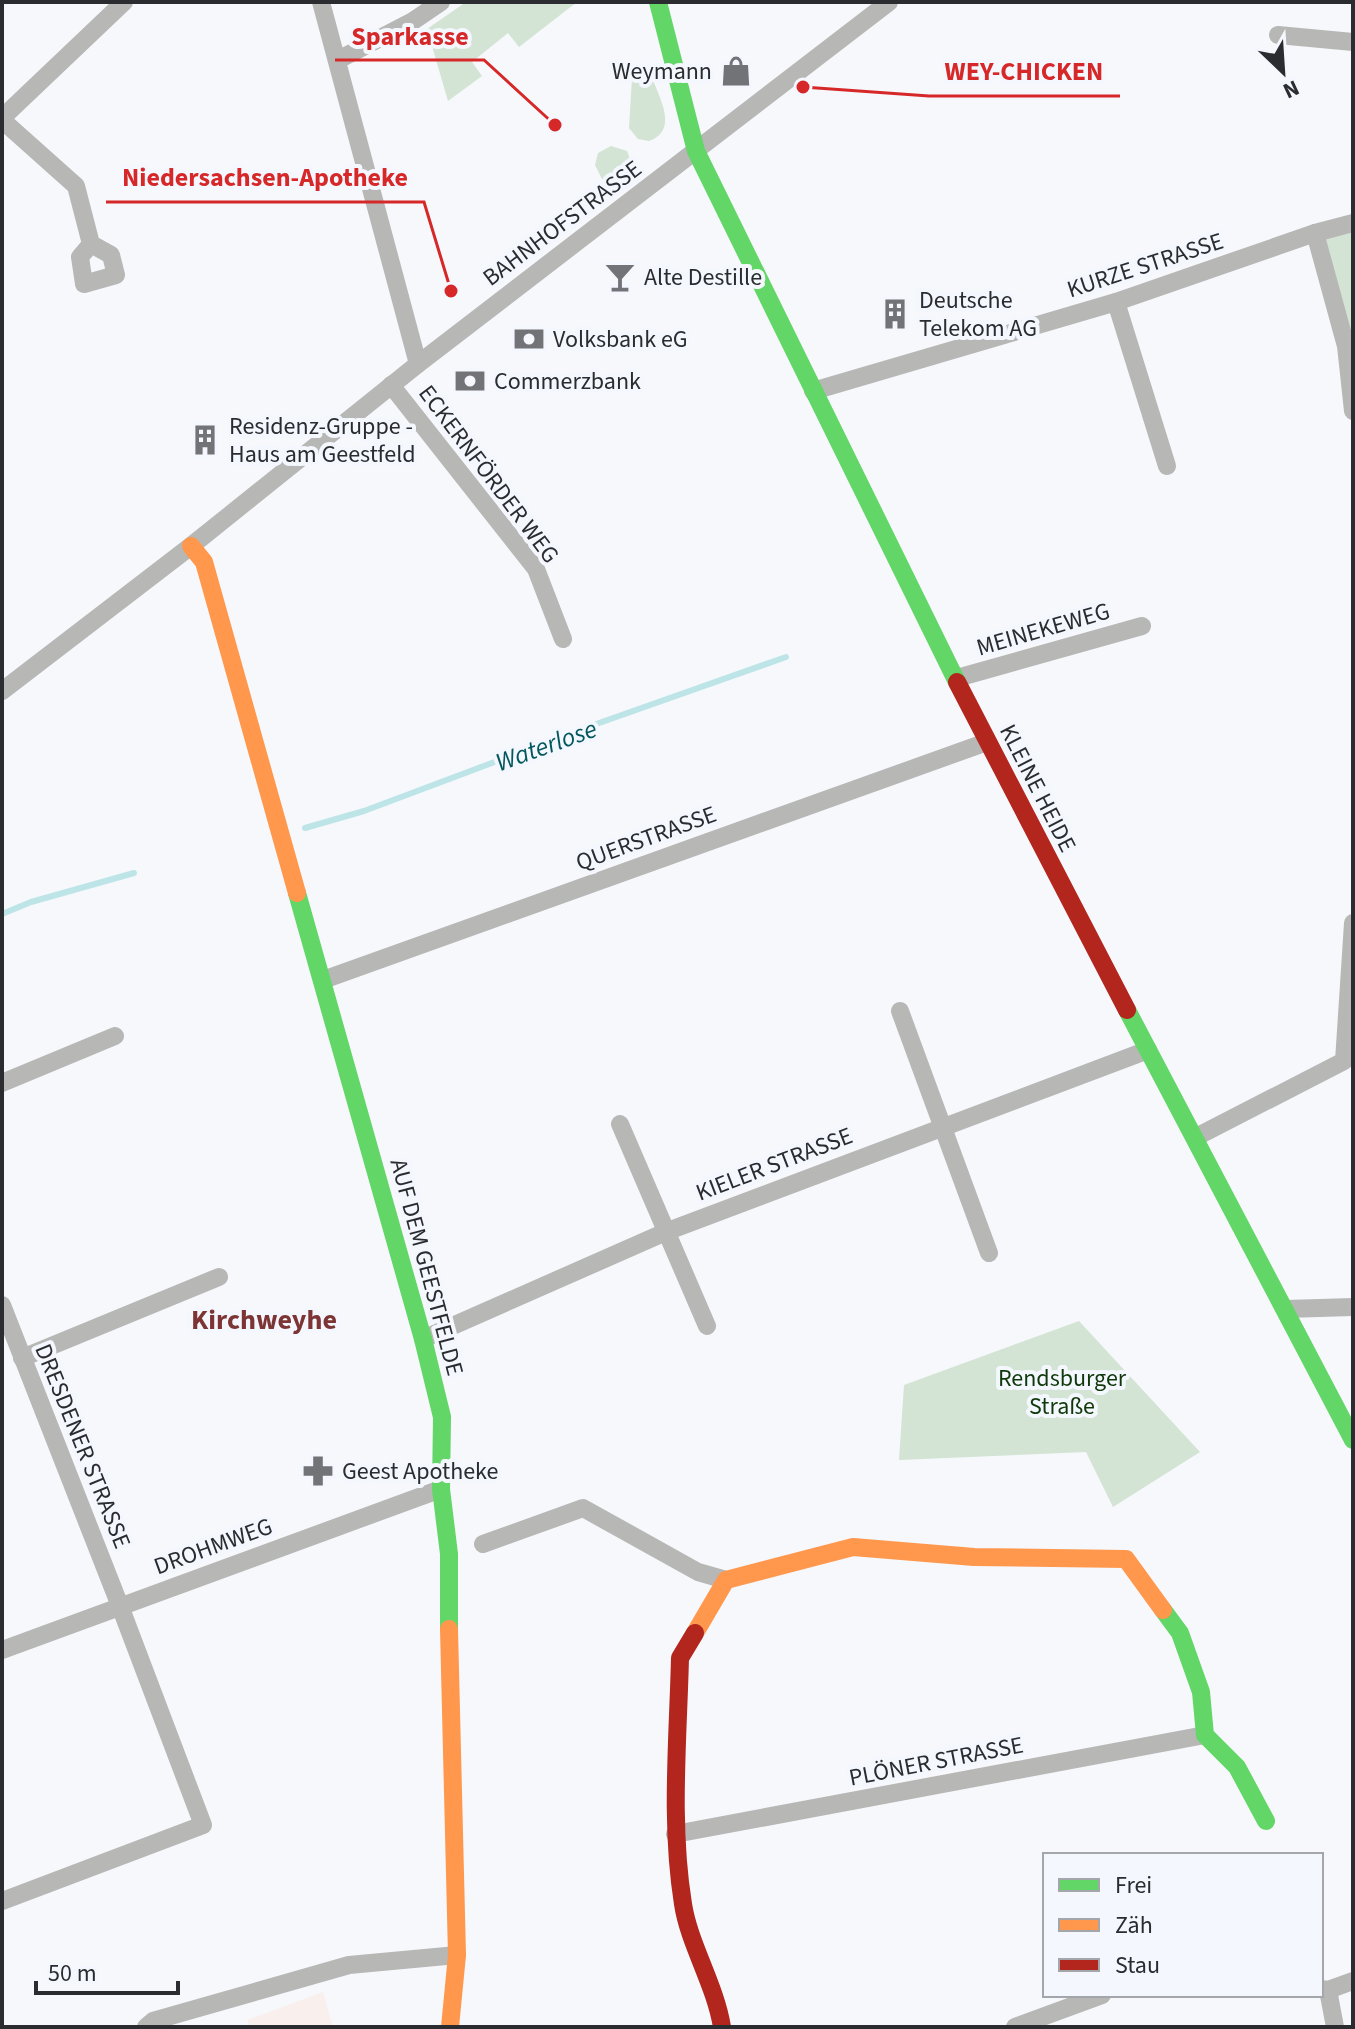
<svg xmlns="http://www.w3.org/2000/svg" width="1355" height="2029" viewBox="0 0 1355 2029" font-family="'Source Sans 3',sans-serif">
  <style>
    .education { fill: #f9f0ed }
    .green { fill: #d3e4d4 }
    .lines { fill: none; stroke-linecap: round; stroke-linejoin: round }
    .stream { stroke: #bde5e8; stroke-width: 6 }
    .street { stroke: #b7b7b6; stroke-width: 18 }
    .fast { stroke: #63d668; stroke-width: 18 }
    .slow { stroke: #ff974d; stroke-width: 18 }
    .jam { stroke: #b3261e; stroke-width: 18 }
    .labels { text-anchor: middle; stroke-width: 8; stroke-linejoin: round; paint-order: stroke }
    .poi-label { font-size: 24px; fill: #2a2c2f; stroke: #f4f7fe; text-anchor: start }
    .street-label { font-size: 24px; fill: #2a2c2f; stroke: #f4f7fe }
    .park-label { font-size: 24px; fill: #0f3909; stroke: #f4f7fe }
    .water-label { font-size: 26px; font-style: italic; fill: #03585c; stroke: #f4f7fe }
    .quarter-label { font-size: 28px; font-weight: bold; fill: #7c3534; stroke: #f4f7fe }
    .leader { fill: none; stroke: #d62828; stroke-width: 3 }
    .callout-dot { fill: #d62828; stroke: #f4f7fe; stroke-width: 3 }
    .callout-label { font-size: 26px; text-anchor: middle; font-weight: bold; fill: #d62828; stroke: #f4f7fe; stroke-width: 8; stroke-linejoin: round; paint-order: stroke }
  </style>
  <rect width="100%" height="100%" fill="#f6f8fc"/>
  <!-- education -->
  <path class="education" d="M323,1992L333,2027H250L247,2020Z"/>
  <!-- green -->
  <g class="green">
    <path d="M466,2H577L519,47L508,33L472,62L482,76L448,101L427,29Z"/>
    <path d="M632,78L653,80C661,101 678,131 649,141L638,139L629,128Z"/>
    <path d="M611,146L627,151L632,164L627,169L629,174C621,183 613,184 602,179L595,165L598,153Z"/>
    <path d="M1353,227V341L1318,235Z"/>
    <path d="M1079,1321L1200,1452L1113,1507L1086,1452L899,1460L904,1385Z"/>
  </g>
  <g class="lines">
    <!-- stream -->
    <g class="stream">
      <path d="M305,828L364,811L585,728L786,657"/>
      <path d="M2,914L31,902L134,873"/>
    </g>
    <!-- street -->
    <g class="street">
      <path d="M321,2L418,364"/>
      <path d="M1278,35L1353,42"/>
      <path d="M338,60L413,21L441,2"/>
      <path d="M2,118L124,2"/>
      <path d="M2,120L76,186L91,244L111,255L116,275L84,284L80,257L91,244"/>
      <path d="M1315,233L1346,346L1353,411"/>
      <path d="M1116,302L1167,466"/>
      <path d="M391,385L536,569L563,639"/>
      <path d="M813,391L1116,302L1315,233L1353,223"/>
      <path d="M957,678L1142,626"/>
      <path d="M2,691L191,546L418,364L889,2"/>
      <path d="M323,980L987,742"/>
      <path d="M900,1011L989,1253"/>
      <path d="M2,1083L115,1036"/>
      <path d="M620,1124L707,1326"/>
      <path d="M1198,1136L1344,1061L1353,923"/>
      <path d="M2,1305L120,1606L203,1825L2,1901"/>
      <path d="M1286,1309L1353,1307"/>
      <path d="M423,1339L668,1231L1148,1050"/>
      <path d="M22,1358L219,1277"/>
      <path d="M483,1544L583,1508L698,1572L726,1580"/>
      <path d="M2,1650L441,1489"/>
      <path d="M675,1834L1205,1735"/>
      <path d="M1321,1989L1328,1990L1353,1981"/>
      <path d="M1328,1990L1335,2027"/>
      <path d="M146,2027L153,2021L349,1965L457,1955"/>
      <path d="M1015,2027L1102,1995"/>
    </g>
    <!-- fast -->
    <g class="fast">
      <path d="M658,2L696,151L957,682"/>
      <path d="M297,893L423,1339L442,1417L441,1489L449,1554V1629"/>
      <path d="M1127,1010L1353,1440"/>
      <path d="M1163,1610L1180,1633L1201,1692L1205,1735L1237,1767L1266,1821"/>
    </g>
    <!-- slow -->
    <g class="slow">
      <path d="M191,546L204,562L297,893"/>
      <path d="M449,1629L457,1955L450,2027"/>
      <path d="M695,1633L726,1580L853,1547L974,1557L1126,1559L1163,1610"/>
    </g>
    <!-- jam -->
    <g class="jam">
      <path d="M957,682L1127,1010"/>
      <path d="M695,1633L680,1658C678,1740 670,1823 683,1904C689,1944 715,1984 722,2027"/>
    </g>
  </g>
  <!-- icons -->
  <defs>
    <g id="shop-bare" transform="scale(2.4)"><path d="M-5-2.5h2.3a2.7 3.5 0 0 1 5.4 0H5L5.5 6h-11ZM-1.5-2.5h3a1.5 2.3 0 0 0-3 0Z" fill="#717377" stroke="#f4f7fe" stroke-width="2.5" paint-order="stroke"/></g>
    <g id="bar-bare" transform="scale(2.4)"><path d="M-6-5H6L.8 .8V4.5H3.5V6h-7V4.5H-.8V.8Z" fill="#717377" stroke="#f4f7fe" stroke-width="2.5" paint-order="stroke"/></g>
    <g id="building-bare" transform="scale(2.4)"><path d="M-4-6H4V6H1V3H-1V6H-4ZM-2.5-4.3h1.7v1.8h-1.7ZM.8-4.3h1.7v1.8H.8ZM-2.5-1h1.7V.8h-1.7ZM.8-1h1.7V.8H.8Z" fill="#717377" stroke="#f4f7fe" stroke-width="2.5" paint-order="stroke"/></g>
    <g id="bank-bare" transform="scale(2.4)"><path d="M-6-4H6V4H-6ZM0-2.3a2.3 2.3 0 1 0 0 4.6a2.3 2.3 0 1 0 0-4.6Z" fill="#717377" stroke="#f4f7fe" stroke-width="2.5" paint-order="stroke"/></g>
    <g id="pharmacy-bare" transform="scale(2.4)"><path d="M-2-6h4v4h4v4h-4v4h-4v-4h-4v-4h4Z" fill="#717377" stroke="#f4f7fe" stroke-width="2.5" paint-order="stroke"/></g>
  </defs>
  <g fill-rule="evenodd">
    <use href="#shop-bare" x="736" y="71"/>
    <use href="#bar-bare" x="620" y="277"/>
    <use href="#building-bare" x="895" y="314"/>
    <use href="#bank-bare" x="529" y="339"/>
    <use href="#bank-bare" x="470" y="381"/>
    <use href="#building-bare" x="205" y="440"/>
    <use href="#pharmacy-bare" x="318" y="1471"/>
  </g>
  <g class="labels">
    <!-- poi labels -->
    <g class="poi-label">
      <text x="712" y="79" text-anchor="end">Weymann</text>
      <text x="644" y="285">Alte Destille</text>
      <text x="919" y="308">Deutsche<tspan x="919" dy="28">Telekom AG</tspan></text>
      <text x="553" y="347">Volksbank eG</text>
      <text x="494" y="389">Commerzbank</text>
      <text x="229" y="434">Residenz-Gruppe -<tspan x="229" dy="28">Haus am Geestfeld</tspan></text>
      <text x="342" y="1479">Geest Apotheke</text>
    </g>
    <!-- street labels -->
    <g class="street-label">
      <text transform="translate(562 223) rotate(-37)" y="8">BAHNHOFSTRASSE</text>
      <text transform="translate(1145 265) rotate(-18)" y="8">KURZE STRASSE</text>
      <text transform="translate(489 474) rotate(53)" y="8">ECKERNFÖRDER WEG</text>
      <text transform="translate(1043 629) rotate(-16)" y="8">MEINEKEWEG</text>
      <text transform="translate(1038 788) rotate(63)" y="8">KLEINE HEIDE</text>
      <text transform="translate(646 838) rotate(-20)" y="8">QUERSTRASSE</text>
      <text transform="translate(774 1164) rotate(-21)" y="8">KIELER STRASSE</text>
      <text transform="translate(427 1267) rotate(75)" y="8">AUF DEM GEESTFELDE</text>
      <text transform="translate(83 1446) rotate(68)" y="8">DRESDENER STRASSE</text>
      <text transform="translate(213 1546) rotate(-20)" y="8">DROHMWEG</text>
      <text transform="translate(936 1761) rotate(-11)" y="8">PLÖNER STRASSE</text>
    </g>
    <!-- park labels -->
    <g class="park-label">
      <text x="1062" y="1386">Rendsburger<tspan x="1062" dy="28">Straße</tspan></text>
    </g>
    <!-- water labels -->
    <g class="water-label">
      <text transform="translate(546 745) rotate(-20)" y="9">Waterlose</text>
    </g>
    <!-- quarter labels -->
    <g class="quarter-label">
      <text x="264" y="1329">Kirchweyhe</text>
    </g>
  </g>
  <!-- callouts -->
  <path class="leader" d="M555 125L484 60H335M803 87L929 96H1120M451 291L424 202H106"/>
  <g class="callout-dot">
    <circle cx="555" cy="125" r="8"/>
    <circle cx="803" cy="87" r="8"/>
    <circle cx="451" cy="291" r="8"/>
  </g>
  <g class="callout-label">
    <text x="410" y="45">Sparkasse</text>
    <text x="1024" y="80">WEY-CHICKEN</text>
    <text x="265" y="186">Niedersachsen-Apotheke</text>
  </g>
  <!-- border -->
  <rect width="1355" height="2029" fill="none" stroke="#2a2c2f" stroke-width="8"/>
  <!-- legend -->
  <rect x="1043" y="1853" width="280" height="144" fill="#f4f7fe" stroke="#a3a6ab" stroke-width="2"/>
  <rect x="1059" y="1879" width="40" height="12" fill="#63d668" stroke="#a3a6ab" stroke-width="2"/>
  <text x="1115" y="1893" font-size="24" fill="#2a2c2f">Frei</text>
  <rect x="1059" y="1919" width="40" height="12" fill="#ff974d" stroke="#a3a6ab" stroke-width="2"/>
  <text x="1115" y="1933" font-size="24" fill="#2a2c2f">Zäh</text>
  <rect x="1059" y="1959" width="40" height="12" fill="#b3261e" stroke="#a3a6ab" stroke-width="2"/>
  <text x="1115" y="1973" font-size="24" fill="#2a2c2f">Stau</text>
  <!-- north arrow -->
  <g transform="translate(1283 72) rotate(155)" stroke="#f4f7fe" stroke-width="6" paint-order="stroke">
  <path d="M0-6L14 30L0 20L-14 30Z" fill="#2a2c2f"/>
  <text y="-12" font-size="22" font-weight="bold" text-anchor="middle" fill="#2a2c2f">N</text>
  </g>
  <!-- scale -->
  <path d="M36 1981v12h142v-12" fill="none" stroke="#2a2c2f" stroke-width="4"/>
  <text x="48" y="1981" font-size="24" fill="#2a2c2f" stroke="#f4f7fe" stroke-width="6" paint-order="stroke">50 m</text>
</svg>
